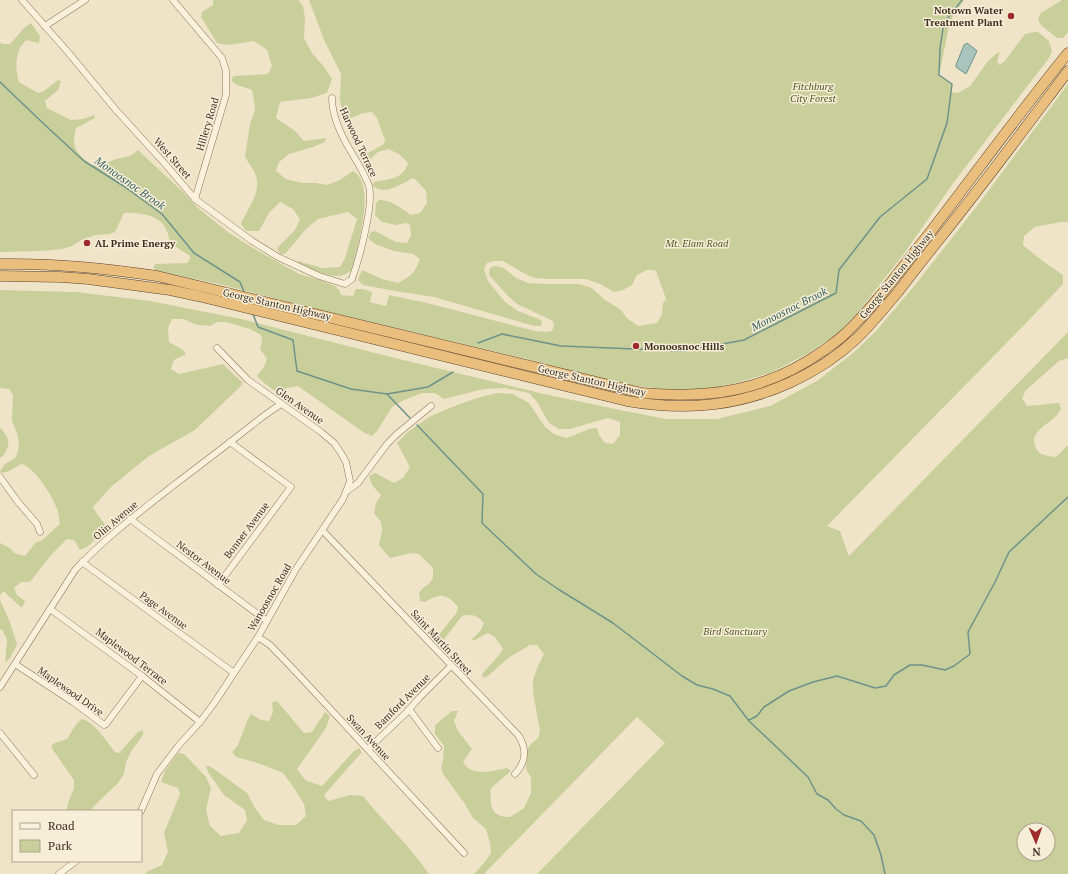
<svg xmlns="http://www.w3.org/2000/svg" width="1068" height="874" viewBox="0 0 1068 874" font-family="'PT Serif',serif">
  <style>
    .green { fill: #c9cf9b; fill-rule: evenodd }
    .water { fill: #a9c4bc; stroke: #6f938a }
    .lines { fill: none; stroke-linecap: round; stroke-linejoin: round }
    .stream { stroke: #6f938a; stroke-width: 1.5 }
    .minor-casing { stroke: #8d765c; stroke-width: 7 }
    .trunk-casing { stroke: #5b4430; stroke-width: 11 }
    .minor { stroke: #faf1dc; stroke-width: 6 }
    .trunk { stroke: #eabe7c; stroke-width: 10 }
    .poi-dot { fill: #9e2a2b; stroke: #f7eed8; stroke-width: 1.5 }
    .labels { text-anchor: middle; stroke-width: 3; stroke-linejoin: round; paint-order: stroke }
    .poi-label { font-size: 10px; font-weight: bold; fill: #3d2e20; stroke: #f7eed8; text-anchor: start }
    .park-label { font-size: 10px; font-style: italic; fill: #4d5a26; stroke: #f7eed8 }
    .street-label { font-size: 10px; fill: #3d2e20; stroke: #f7eed8 }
    .water-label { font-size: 11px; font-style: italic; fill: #2f5d5a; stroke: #f7eed8 }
  </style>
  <rect width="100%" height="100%" fill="#f0e4c8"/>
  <!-- green -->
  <g class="green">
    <path d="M213,0H298L303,6L305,18L304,38L312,53L325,68L332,79L327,93L311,98L280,102L276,118L294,130L304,141L326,138L325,142L313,147L289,154L279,162L276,171L286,179L302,183H316L327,185L340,180L353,171C377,184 357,248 352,270C348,273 343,276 337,276C326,276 308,268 297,264L298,261L322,268L340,267L345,258L357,219L348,212L318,219L307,228L285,254H280L277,248L295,230L300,219L293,209L280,202L269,213L259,231H246L241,224C248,207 264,190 254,171C251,166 248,162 245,157L250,124L255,110L254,100L252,90L235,84L231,80L234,76L268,74L272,66L267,50L254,41L228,45L217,43L201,17L202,12L213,5Z"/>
    <path d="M309,0H964L953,16L949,27L939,75L952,84L951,92L958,93L970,86L988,61L997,53L1000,52L997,61L999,65L1004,62L1025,34L1034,32H1038L1049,41L1052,51L1049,58L954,182L903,255L858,312L837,334L807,354L770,373L736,383L700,390H668L616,383L531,360L320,310L219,284L157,271L153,268L155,264L187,263L190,259V256L170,243C169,238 168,232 165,227C158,215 137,212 124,213L115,232L109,234L96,235L81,240L72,246L62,249L40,251L0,252V42L2,44H10L25,27L31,23L40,36L39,43L26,40C24,43 20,47 19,50C15,60 16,73 19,82L38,93L44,91L58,80L61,81L58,90L45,101L47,108L71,120L83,119L94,115L95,118L76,128C71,149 76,152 91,165L104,164L116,159L130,156L138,150L183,192L198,208L229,233L253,248L299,274L320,280L335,286L339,290L341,295L353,296L356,289H363L372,292L370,302L386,306L389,295L427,303L535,331L547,332L552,331L554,326L553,321L517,304L508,296L489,275V270L491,267L496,266L504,268L516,278L528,283L546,284H579L592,288L605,300L620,309L628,319L638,326L657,323L662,314L663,303L666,299L656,271L653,270H647L637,275L632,285L623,290L614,292L602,285L586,279H550L535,278L525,274L503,261H494L487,263L484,269L488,281L505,302L518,311L541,320L542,323L541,326H534L434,297L395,291L363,285L358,280L362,270L382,279L398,283C411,276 415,273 420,259L413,254L394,251L375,244L368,238L371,232L375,231L396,242L407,243L411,235L410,225L406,223L396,225L382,222L375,215L376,203L379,200C392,200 401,208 411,215L420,213L427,203L426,191L417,181L413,178C401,184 385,196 373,186L374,182C388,179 403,180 408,163L399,154L388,149L378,152L368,161H362L361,157L384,144L385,140L377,118L372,112L363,113L348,119L343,114L340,100L341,74L324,40Z"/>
    <path d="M1062,0H1068V32L1063,38H1057L1040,24L1038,19L1041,13Z"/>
    <path d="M1068,84V222H1061L1035,227L1024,236L1023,245L1044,262L1063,275V284L1028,321L827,526L840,531L849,556L1068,332V358L1059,361L1026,390L1022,398L1027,406L1059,403L1061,409C1059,412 1058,414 1055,417C1047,425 1030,432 1035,446C1038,455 1047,456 1056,457L1068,445V874H537L665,743L637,717L484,874H474L484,863L491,853L490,843L486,829L473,818L465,804L443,774L441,768L443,760L444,746L435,734V725L452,711H458L454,721L458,731L472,749L463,762C471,777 493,771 507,768L511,771L491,788C490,798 489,812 501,816C504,817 507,817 510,817L524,808L531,793V778L526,769L527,750L531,744L538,738L540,731L533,692V680L538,666L544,654L537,645H530L508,658L488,676L483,678L482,674L499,655L503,649L495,637L488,633L475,640H471L481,630L484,623C476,615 473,614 462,616L442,642H438L439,635L457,612L458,607C446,593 441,593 425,602L420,601L419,593L423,588L429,584L433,578V568L419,554L411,553L390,558L379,545L382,531L381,522L374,513L376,503L381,495L372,485L369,476L375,473L394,483L403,478L410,467L397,443L409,431L429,417L447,409L477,398L497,393L513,394L529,403L545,427L554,434L566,438L574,435L589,429L597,428L599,435L605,443L613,444L620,435V422L608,418L570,429H559L549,423L537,402L529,393L505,388L484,389L444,399L435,393H422L404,400L392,407L377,431L372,436L363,432L298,386L287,388L280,395L263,382L257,376L264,367L267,359L260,349L262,341L261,335L250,329L226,322H217L210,326L197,325L183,319H172L168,328L169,342L183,350L186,354L174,360L171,369L179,374L223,364L243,383L240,387L195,430L149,456L111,487L93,507C97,515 103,520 107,528L87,547L80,550L74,540L67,539L51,555L30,582H21L14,588L17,595L25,601L22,608L3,591L0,596V543L10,548L14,553L25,556L36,542L41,541L60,524C59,520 59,516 58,512C54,498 36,469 22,464L7,472L2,473L0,471L4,465L16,457L19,447L18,436L12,421L13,395L9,389L0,388V290L76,292L150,301L241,319L395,358L544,394L625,411L666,419H717L770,406L817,381L853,353L876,331L915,285L977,206ZM1024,830H1048V854H1024Z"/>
    <path d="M0,427C6,435 12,440 6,451C5,454 3,456 0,458Z"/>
    <path d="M0,600L9,620L17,644L10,658L5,663L7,640L2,629L0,630Z"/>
    <path d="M277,701L304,733L312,732L325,712L330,716L326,728L297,769L305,780L322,786L354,751L359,748L362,752L324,795L328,801L350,795L363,796C384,822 410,846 429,874H146V872L162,865L168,852L164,833L180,794L178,788L161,782L165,771L178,753L184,754L206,777L211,788L206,810L210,826L221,836L239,833L247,820L245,810L224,795L208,772L206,766H209L214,769L247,793L255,808L264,820L278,825H296L306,816L304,804L294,788L283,773L258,763L236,757L232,752L238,745L248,719L251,714L261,720L269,721L273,712L272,702Z"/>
    <path d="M81,719C94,721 107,742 115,752L119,753L138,732L143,730V735L132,750L126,762L124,774L118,783L93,807L91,811H66L69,800L74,789V780L53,750L51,746L55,743L67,739L75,726Z"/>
  </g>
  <!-- water -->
  <path class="water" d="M967,43L976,50L977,51L966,74L956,67V65L964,45Z"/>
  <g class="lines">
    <!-- stream -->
    <g class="stream">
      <path d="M0,82L46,126L84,161L125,187L162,214L194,253L240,282L244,292"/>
      <path d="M253,314L258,327L293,340L297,371L351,389L387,394L428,387L453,372"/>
      <path d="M478,343L502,334L561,346L684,351L744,340L836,293L839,270L880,217L927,179L947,123L952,84L939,75L940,48L944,23L962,0"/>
      <path d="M387,394L410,418"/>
      <path d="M417,425L483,494L482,523L536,574L558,589L613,623L682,676L697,685L713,689L730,696L749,721L808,777L817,794L828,800L836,809L844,815L861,821L874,835L881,855L885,874"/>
      <path d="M749,720L757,716L764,707L789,691L813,682L837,676L875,688L886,686L894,675L910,665H922L945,670L954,666L970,654L968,632L995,582L1009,552L1068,497"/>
    </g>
    <!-- minor casing -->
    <g class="minor-casing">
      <g id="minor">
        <path d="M22,0L67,51L116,110L166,165L195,199L252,241L278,257L319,276L345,284L352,279C359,259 374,205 369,186C365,175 359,165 353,155C343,139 332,118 332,98"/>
        <path d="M173,0L222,58L226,71V95L195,199"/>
        <path d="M45,26L85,0"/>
        <path d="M0,477L18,502L37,524L40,532"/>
        <path d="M347,491L358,483L387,444L397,434L431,406"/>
        <path d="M130,519L267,621"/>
        <path d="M323,531L519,736C527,750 526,762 515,774"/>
        <path d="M82,562L234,673"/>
        <path d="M218,585L291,487L230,442"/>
        <path d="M50,609L142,676L200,722"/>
        <path d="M258,637L270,645L295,671L464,853"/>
        <path d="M15,664L73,702L104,725L106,724L142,676"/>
        <path d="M0,687L75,570C104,539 137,514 170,488C202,464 233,440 265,415L281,404"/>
        <path d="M409,709L438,748"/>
        <path d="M0,733L34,775"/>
        <path d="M368,749L406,713L420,697L451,666"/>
        <path d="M141,811L157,774L179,745L200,722L215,702L234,673L258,637L296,569L343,499L350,481L346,462L341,453L334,443L321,432L248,380L217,348"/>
        <path d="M59,874L76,861"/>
      </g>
    </g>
    <!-- trunk casing -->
    <g class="trunk-casing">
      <g id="trunk">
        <path d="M0,264C53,263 105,268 157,276L642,393C710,399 766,391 823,351C831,345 840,339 847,332C877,303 902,267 928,235C975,174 1020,112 1068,53"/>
        <path d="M0,276L60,277L88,279L170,290L198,296L627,401C656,406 685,408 715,404C765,398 819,374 856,339C871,325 884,308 898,292C911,275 924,258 937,242C982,186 1025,128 1068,71"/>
      </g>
    </g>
    <!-- minor -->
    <use href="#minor" class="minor"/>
    <!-- trunk -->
    <use href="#trunk" class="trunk"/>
  </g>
  <!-- markers -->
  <g class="poi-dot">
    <circle cx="1011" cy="16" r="4"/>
    <circle cx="87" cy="243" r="4"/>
    <circle cx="636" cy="346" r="4"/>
  </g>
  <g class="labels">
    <!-- poi labels -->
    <g class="poi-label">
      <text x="1003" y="14" text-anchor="end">Notown Water<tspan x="1003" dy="12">Treatment Plant</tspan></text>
      <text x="95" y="247">AL Prime Energy</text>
      <text x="644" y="350">Monoosnoc Hills</text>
    </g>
    <!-- park labels -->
    <g class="park-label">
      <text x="813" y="90">Fitchburg<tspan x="813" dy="12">City Forest</tspan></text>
      <text x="697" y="247">Mt. Elam Road</text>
      <text x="735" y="635">Bird Sanctuary</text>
    </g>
    <!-- street labels -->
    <g class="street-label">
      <text transform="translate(207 124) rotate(-73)" y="4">Hillery Road</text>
      <text transform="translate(359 142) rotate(65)" y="4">Harwood Terrace</text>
      <text transform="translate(173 158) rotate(49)" y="4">West Street</text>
      <text transform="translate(896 274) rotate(-51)" y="4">George Stanton Highway</text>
      <text transform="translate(277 304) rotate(13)" y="4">George Stanton Highway</text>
      <text transform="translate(592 380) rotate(13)" y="4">George Stanton Highway</text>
      <text transform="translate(300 405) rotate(35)" y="4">Glen Avenue</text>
      <text transform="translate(115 520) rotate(-40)" y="4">Olin Avenue</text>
      <text transform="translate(246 530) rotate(-53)" y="4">Bonner Avenue</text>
      <text transform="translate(204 562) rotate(37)" y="4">Nestor Avenue</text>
      <text transform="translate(269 597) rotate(-60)" y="4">Wanoosnoc Road</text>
      <text transform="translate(164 610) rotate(36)" y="4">Page Avenue</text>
      <text transform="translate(442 642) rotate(47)" y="4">Saint Martin Street</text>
      <text transform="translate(132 656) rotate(37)" y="4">Maplewood Terrace</text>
      <text transform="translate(71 691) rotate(35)" y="4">Maplewood Drive</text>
      <text transform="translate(402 701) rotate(-45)" y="4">Bamford Avenue</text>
      <text transform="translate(369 737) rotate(47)" y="4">Swan Avenue</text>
    </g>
    <!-- water labels -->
    <g class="water-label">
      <text transform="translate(130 183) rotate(35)" y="4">Monoosnoc Brook</text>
      <text transform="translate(789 309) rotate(-27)" y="4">Monoosnoc Brook</text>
    </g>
  </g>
  <!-- legend -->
  <rect x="12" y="810" width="130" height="52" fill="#f7eed8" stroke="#ada18e"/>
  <rect x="20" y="823" width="20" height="6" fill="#faf1dc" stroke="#ada18e"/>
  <text x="48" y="830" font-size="12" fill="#3d2e20">Road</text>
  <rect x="20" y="840" width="20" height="12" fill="#c9cf9b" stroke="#ada18e"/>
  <text x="48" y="850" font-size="12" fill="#3d2e20">Park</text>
  <!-- north arrow -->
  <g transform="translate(1036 842) rotate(178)"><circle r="19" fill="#f7eed8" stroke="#ada18e"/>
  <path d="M0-3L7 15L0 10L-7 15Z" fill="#9e2a2b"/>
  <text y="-6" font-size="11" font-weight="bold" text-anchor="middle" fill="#3d2e20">N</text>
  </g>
</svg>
